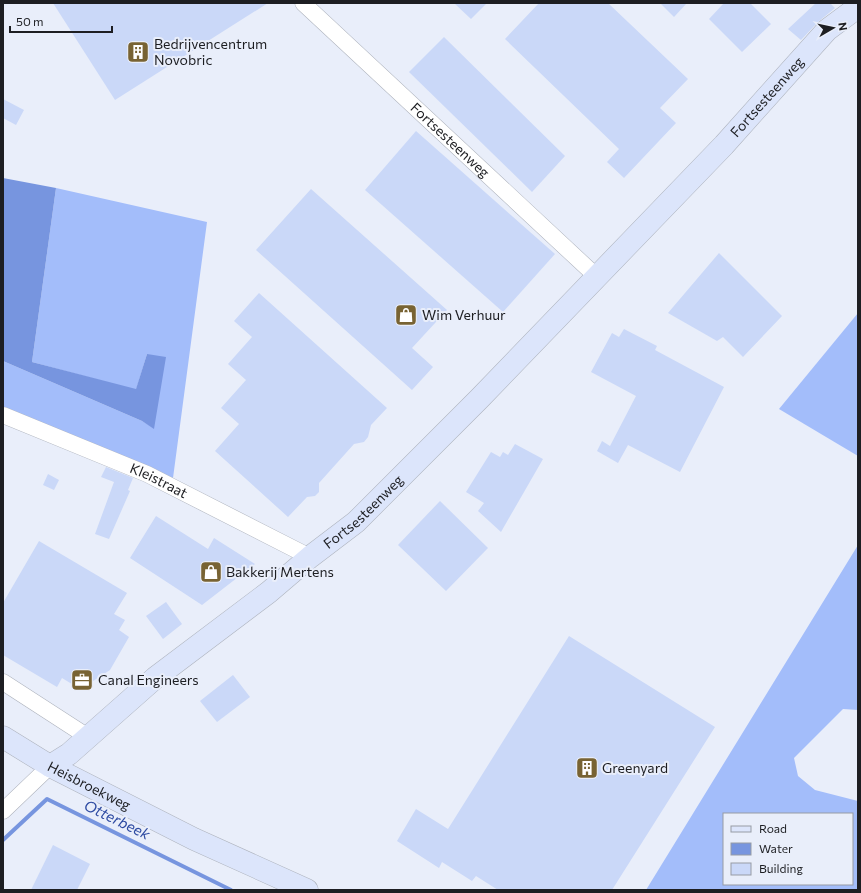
<svg xmlns="http://www.w3.org/2000/svg" width="861" height="893" viewBox="0 0 861 893" font-family="Commissioner,sans-serif">
  <style>
    .forest { fill: #a3bdfa; fill-rule: evenodd }
    .water { fill: #7795df }
    .lines { fill: none; stroke-linecap: round; stroke-linejoin: round }
    .stream { stroke: #7795df; stroke-width: 4 }
    .building { fill: #cad8f8 }
    .street-casing { stroke: #aeb3bd; stroke-width: 17 }
    .secondary-casing { stroke: #aeb3bd; stroke-width: 23 }
    .street { stroke: #fff; stroke-width: 16 }
    .secondary { stroke: #dce5fb; stroke-width: 22 }
    .labels { text-anchor: middle; stroke-width: 4; stroke-linejoin: round; paint-order: stroke }
    .poi-label { font-size: 14px; fill: #1d1e22; stroke: #e9eefa; text-anchor: start }
    .street-label { font-size: 14px; fill: #1d1e22; stroke: #e9eefa }
    .water-label { font-size: 15px; font-style: italic; fill: #2e4ba2; stroke: #e9eefa }
  </style>
  <rect width="100%" height="100%" fill="#e9eefa"/>
  <!-- forest -->
  <g class="forest">
    <path d="M56,188L207,222L173,478L3,411V361L142,421L154,428L147,354L136,390L32,362Z"/>
    <path d="M858,313V456L779,409Z"/>
    <path d="M858,545V710L843,709L794,758L798,776L815,790L858,801V890H646ZM724,814H852V884H724Z"/>
  </g>
  <!-- water -->
  <path class="water" d="M3,178L56,188L32,362L136,389L147,354L166,357L154,429L142,421L3,361Z"/>
  <g class="lines">
    <!-- stream -->
    <path class="stream" d="M3,840L47,799L231,890"/>
  </g>
  <!-- building -->
  <g class="building">
    <path d="M53,3H268L115,100Z"/>
    <path d="M454,3H487L471,19Z"/>
    <path d="M539,3H608L688,79L660,108L676,123L624,178L607,162L619,149L505,39Z"/>
    <path d="M660,3H687L674,17Z"/>
    <path d="M724,3H750L771,24L742,52L709,19Z"/>
    <path d="M816,3H830L835,8L818,22L801,40L788,29Z"/>
    <path d="M444,37L565,156L532,192L409,72Z"/>
    <path d="M3,99L24,110L16,125L3,118Z"/>
    <path d="M416,131L555,254L503,312L365,190Z"/>
    <path d="M311,189L447,310L412,348L433,367L412,390L256,250Z"/>
    <path d="M719,253L782,316L743,357L723,337L717,341L668,313Z"/>
    <path d="M259,293L387,408L371,425L368,437L364,442L354,444L319,483V492L315,496L307,497L288,517L215,451L239,424L221,408L246,380L228,364L252,337L234,321Z"/>
    <path d="M624,329L657,346L655,350L724,387L680,472L628,445L618,463L597,451L602,441L610,446L636,396L591,372L612,333L619,337Z"/>
    <path d="M515,444L543,459L501,532L478,511L484,503L466,492L491,452L500,457L503,452L508,455Z"/>
    <path d="M106,467L133,478L128,490L130,491L109,539L95,534L114,482L101,477Z"/>
    <path d="M48,474L59,480L54,490L43,485Z"/>
    <path d="M440,501L488,548L446,591L398,545Z"/>
    <path d="M156,516L208,549L214,538L255,564L202,605L130,558Z"/>
    <path d="M39,541L127,593L114,614L125,620L119,630L129,637L110,670L90,683L85,680L80,689L62,678L57,687L3,655V603Z"/>
    <path d="M166,602L182,624L163,639L146,616Z"/>
    <path d="M569,636L715,727L612,890H498L476,876L472,881L442,862L439,868L397,841L416,809L448,829Z"/>
    <path d="M233,675L250,697L217,722L200,701Z"/>
    <path d="M53,845L90,864L77,890H31Z"/>
  </g>
  <g class="lines">
    <!-- street casing -->
    <g class="street-casing">
      <g id="street">
        <path id="s1" d="M303,3L597,277"/>
        <path id="s2" d="M3,415L147,474L310,557"/>
        <path d="M3,682L88,737"/>
        <path d="M3,811L50,766"/>
      </g>
    </g>
    <!-- secondary casing -->
    <g class="secondary-casing">
      <g id="secondary">
        <path id="s3" d="M3,737L50,766L194,839L307,890"/>
        <path id="s4" d="M50,766L69,754L155,678L269,592L310,557L356,522L479,399L724,145L827,30L858,7"/>
      </g>
    </g>
    <!-- street -->
    <use href="#street" class="street"/>
    <!-- secondary -->
    <use href="#secondary" class="secondary"/>
  </g>
  <!-- icons -->
  <defs>
    <g id="building-square" transform="scale(1.15)"><rect x="-9" y="-9" width="18" height="18" rx="4" fill="#786333" stroke="#e9eefa"/><path d="M-4-6H4V6H1V3H-1V6H-4ZM-2.5-4.3h1.7v1.8h-1.7ZM.8-4.3h1.7v1.8H.8ZM-2.5-1h1.7V.8h-1.7ZM.8-1h1.7V.8H.8Z" fill="#fff"/></g>
    <g id="shop-square" transform="scale(1.15)"><rect x="-9" y="-9" width="18" height="18" rx="4" fill="#786333" stroke="#e9eefa"/><path d="M-5-2.5h2.3a2.7 3.5 0 0 1 5.4 0H5L5.5 6h-11ZM-1.5-2.5h3a1.5 2.3 0 0 0-3 0Z" fill="#fff"/></g>
    <g id="office-square" transform="scale(1.15)"><rect x="-9" y="-9" width="18" height="18" rx="4" fill="#786333" stroke="#e9eefa"/><path d="M-6-3h4V-5.5h4V-3h4V5H-6ZM-1-4.5V-3h2v-1.5ZM-6 0V1H6V0Z" fill="#fff"/></g>
  </defs>
  <g fill-rule="evenodd">
    <use href="#building-square" x="138" y="52"/>
    <use href="#shop-square" x="406" y="315"/>
    <use href="#shop-square" x="211" y="572"/>
    <use href="#office-square" x="82" y="680"/>
    <use href="#building-square" x="587" y="768"/>
  </g>
  <g class="labels">
    <!-- poi labels -->
    <g class="poi-label">
      <text x="154" y="49">Bedrijvencentrum<tspan x="154" dy="16">Novobric</tspan></text>
      <text x="422" y="320">Wim Verhuur</text>
      <text x="226" y="577">Bakkerij Mertens</text>
      <text x="98" y="685">Canal Engineers</text>
      <text x="602" y="773">Greenyard</text>
    </g>
    <!-- street labels -->
    <g class="street-label">
      <text dy="5" stroke="none"><textPath href="#s4" startOffset="983">Fortsesteenweg</textPath></text>
      <text dy="5" stroke="none"><textPath href="#s1" startOffset="201">Fortsesteenweg</textPath></text>
      <text dy="5" stroke="none"><textPath href="#s2" startOffset="169">Kleistraat</textPath></text>
      <text dy="5" stroke="none"><textPath href="#s4" startOffset="404">Fortsesteenweg</textPath></text>
      <text dy="5" stroke="none"><textPath href="#s3" startOffset="99">Heisbroekweg</textPath></text>
    </g>
    <!-- water labels -->
    <g class="water-label">
      <text transform="translate(117 820) rotate(26)" y="5">Otterbeek</text>
    </g>
  </g>
  <!-- border -->
  <rect width="861" height="893" fill="none" stroke="#1d1e22" stroke-width="8"/>
  <!-- legend -->
  <rect x="723" y="813" width="130" height="72" fill="#e9eefa" stroke="#979ba4"/>
  <rect x="731" y="826" width="20" height="6" fill="#dce5fb" stroke="#979ba4"/>
  <text x="759" y="833" font-size="12" fill="#1d1e22">Road</text>
  <rect x="731" y="843" width="20" height="12" fill="#7795df" stroke="#979ba4"/>
  <text x="759" y="853" font-size="12" fill="#1d1e22">Water</text>
  <rect x="731" y="863" width="20" height="12" fill="#cad8f8" stroke="#979ba4"/>
  <text x="759" y="873" font-size="12" fill="#1d1e22">Building</text>
  <!-- north arrow -->
  <g transform="translate(833 28) rotate(81)" stroke="#e9eefa" stroke-width="3" paint-order="stroke">
  <path d="M0-3L7 15L0 10L-7 15Z" fill="#1d1e22"/>
  <text y="-6" font-size="11" font-weight="bold" text-anchor="middle" fill="#1d1e22">N</text>
  </g>
  <!-- scale -->
  <path d="M10 26v6h102v-6" fill="none" stroke="#1d1e22" stroke-width="2"/>
  <text x="16" y="26" font-size="12" fill="#1d1e22" stroke="#e9eefa" stroke-width="3" paint-order="stroke">50 m</text>
</svg>
